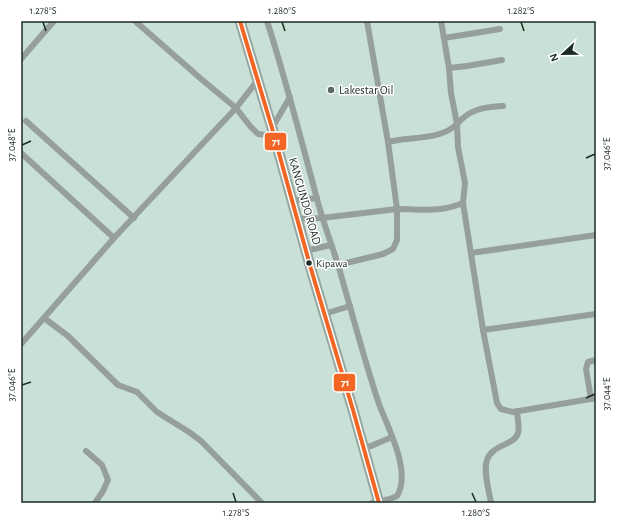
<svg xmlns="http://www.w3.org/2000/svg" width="617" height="524" viewBox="0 0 617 524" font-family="'Alegreya Sans',sans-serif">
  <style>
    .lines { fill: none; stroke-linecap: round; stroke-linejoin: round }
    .street { stroke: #969f9b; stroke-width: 6 }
    .highway { stroke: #97a7a0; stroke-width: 11 }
    .bus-1-casing { stroke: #fff; stroke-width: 7 }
    .bus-1 { stroke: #f26522; stroke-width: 4 }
    .ticks { fill: none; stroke: #1b2b24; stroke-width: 1.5 }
    .poi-dot { fill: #586a62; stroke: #fff; stroke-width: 1.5 }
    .bus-dot { fill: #1b2b24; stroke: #fff; stroke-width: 1.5 }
    .labels { text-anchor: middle; stroke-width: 3; stroke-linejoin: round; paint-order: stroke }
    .bus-label { font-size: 11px; fill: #1b2b24; stroke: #fff; text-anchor: start }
    .poi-label { font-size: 12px; fill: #1b2b24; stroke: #fff; text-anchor: start }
    .street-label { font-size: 12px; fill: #1b2b24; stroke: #fff }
    .line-badge { stroke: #fff; stroke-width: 1.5 }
    .badge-label { font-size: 11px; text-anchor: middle; font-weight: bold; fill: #fff }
    .neatline { fill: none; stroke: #1b2b24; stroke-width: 1.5 }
    .ticks-label { font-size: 10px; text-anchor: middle; fill: #1b2b24 }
  </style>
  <rect width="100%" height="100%" fill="#c9e0d6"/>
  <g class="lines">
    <!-- street -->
    <g class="street">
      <path d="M135,21L200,78L236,108L250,126L258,134L273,136"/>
      <path d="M267,21C286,80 301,139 317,199C323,222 332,245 339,268C352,313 364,359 379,404C388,428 412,472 397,496L390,499L372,503"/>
      <path d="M367,21L388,142C409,136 440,141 457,124L451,93L449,68L467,66L502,60"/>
      <path d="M441,21L449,68"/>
      <path d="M444,38L500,29"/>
      <path d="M21,59L54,21"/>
      <path d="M503,106C484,107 470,109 457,124L458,147L465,183L463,203L483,330L497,403L501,409L513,412L596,398"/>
      <path d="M26,121L134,218"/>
      <path d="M272,128L290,97"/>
      <path d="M21,153L114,238"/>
      <path d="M291,201L317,198"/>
      <path d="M297,219L322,218L397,209L388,142"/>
      <path d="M305,251L331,245"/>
      <path d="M471,253L596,235"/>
      <path d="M338,265L383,254L393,249L397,240V209C422,209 439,213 463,203"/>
      <path d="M324,314L350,306"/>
      <path d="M44,318L68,336L118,385L137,392L157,412L189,432L201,441L262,503"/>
      <path d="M483,330L596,314"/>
      <path d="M21,344L114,238L236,108L257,81"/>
      <path d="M591,399L586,369L588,362L596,360"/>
      <path d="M364,447L371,446L392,437"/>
      <path d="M86,451L102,465L108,480L103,491L95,503"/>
      <path d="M491,503C489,491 483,471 487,460C492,444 514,446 518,433C520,427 517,417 517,411"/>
    </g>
    <!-- highway -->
    <path class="highway" d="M240,21L272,128L311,269L353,410L379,503"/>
    <!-- bus-1 casing -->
    <g class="bus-1-casing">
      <path id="bus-1" d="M240,21L272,128L311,269L353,410L379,503"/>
    </g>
    <!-- bus-1 -->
    <use href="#bus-1" class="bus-1"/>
  </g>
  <!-- ticks -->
  <path class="ticks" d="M43,22L46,31M282,22L285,31M521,22L524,31M22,145L31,141M586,158L595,154M22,385L31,382M586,398L595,394M233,493L236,502M472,493L476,502"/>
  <!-- markers -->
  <circle class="poi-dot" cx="331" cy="90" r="4"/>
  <circle class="bus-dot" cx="309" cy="263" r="3.5"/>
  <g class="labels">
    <!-- bus labels -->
    <g class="bus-label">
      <text x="316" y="267">Kipawa</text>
    </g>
    <!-- poi labels -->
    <g class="poi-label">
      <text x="339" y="94">Lakestar Oil</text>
    </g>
    <!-- street labels -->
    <g class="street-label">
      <text transform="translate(305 201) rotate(74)" y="4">KANGUNDO ROAD</text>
    </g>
  </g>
  <g class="line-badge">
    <rect x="264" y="132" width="23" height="19" rx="4" fill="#f26522"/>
    <rect x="333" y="373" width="23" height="19" rx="4" fill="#f26522"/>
  </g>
  <g class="badge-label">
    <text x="276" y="145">71</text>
    <text x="345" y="386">71</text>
  </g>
  <!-- border -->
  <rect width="617" height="524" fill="none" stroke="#ffffff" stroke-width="44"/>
  <!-- north arrow -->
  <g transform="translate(563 54) rotate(248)" stroke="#ffffff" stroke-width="3" paint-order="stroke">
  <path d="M0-3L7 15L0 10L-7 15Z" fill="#1b2b24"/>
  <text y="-6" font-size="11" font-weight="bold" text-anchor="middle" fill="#1b2b24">N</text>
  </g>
  <rect x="22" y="22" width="573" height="480" class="neatline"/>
  <g class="ticks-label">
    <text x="43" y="14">1.278°S</text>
    <text x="282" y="14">1.280°S</text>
    <text x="521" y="14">1.282°S</text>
    <text transform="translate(11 145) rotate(-90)" y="4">37.048°E</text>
    <text transform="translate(606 154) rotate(-90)" y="4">37.046°E</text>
    <text transform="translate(11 385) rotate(-90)" y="4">37.046°E</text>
    <text transform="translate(606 394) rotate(-90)" y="4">37.044°E</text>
    <text x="236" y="516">1.278°S</text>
    <text x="476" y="516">1.280°S</text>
  </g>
</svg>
